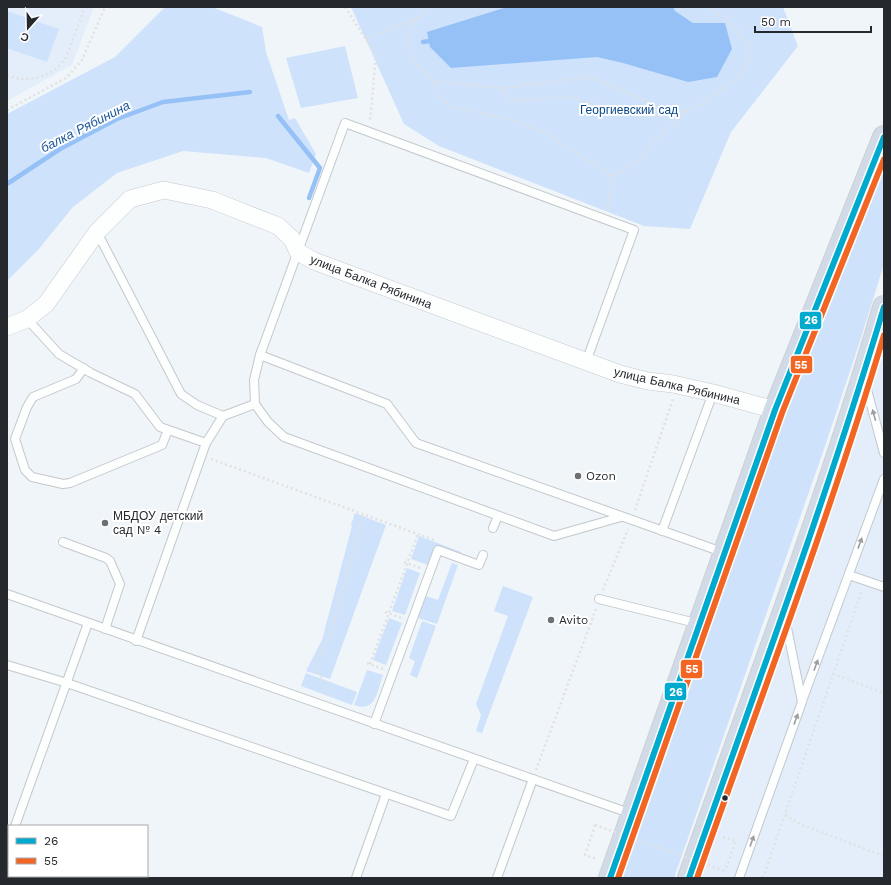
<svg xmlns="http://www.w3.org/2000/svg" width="891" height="885" viewBox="0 0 891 885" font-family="'Work Sans',sans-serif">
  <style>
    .built { fill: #e4eefb }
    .green { fill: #cee2fc }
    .water { fill: #96c1f7 }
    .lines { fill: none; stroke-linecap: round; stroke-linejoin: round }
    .stream { stroke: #96c1f7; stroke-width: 4.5 }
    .lane-casing { stroke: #c4c8cc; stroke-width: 10 }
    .street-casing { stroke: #c4c8cc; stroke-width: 18 }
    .highway-casing { stroke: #ced0d3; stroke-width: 24 }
    .path { stroke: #e0e1e2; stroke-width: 2.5; stroke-dasharray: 2 3; stroke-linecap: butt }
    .lane { stroke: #fdfefe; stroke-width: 8 }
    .street { stroke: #fdfefe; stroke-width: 17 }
    .highway { stroke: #d0dbe7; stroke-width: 22 }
    .path-bridge { stroke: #e0e1e2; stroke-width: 2.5; stroke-dasharray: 2 3; stroke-linecap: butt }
    .bus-1-casing { stroke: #fff; stroke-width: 9 }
    .bus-2-casing { stroke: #fff; stroke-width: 9 }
    .bus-1 { stroke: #00a9ce; stroke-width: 6 }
    .bus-2 { stroke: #f26522; stroke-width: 6 }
    .oneway { fill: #9c9ea0 }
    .poi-dot { fill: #6c7075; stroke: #fff; stroke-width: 1.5 }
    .bus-dot { fill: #25292d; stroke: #fff; stroke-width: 1.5 }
    .labels { text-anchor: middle; stroke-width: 4; stroke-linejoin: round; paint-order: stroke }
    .park-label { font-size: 12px; fill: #074789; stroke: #fff }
    .street-label { font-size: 12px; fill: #25292d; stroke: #fff }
    .poi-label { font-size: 12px; fill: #25292d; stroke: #fff; text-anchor: start }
    .water-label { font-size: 13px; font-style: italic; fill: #1c579a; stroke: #fff }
    .line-badge { stroke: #fff; stroke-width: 1.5 }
    .badge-label { font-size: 11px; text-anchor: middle; font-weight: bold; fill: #fff }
  </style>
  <rect width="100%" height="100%" fill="#f0f5fa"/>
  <!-- built -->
  <g class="built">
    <path d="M7,7H94L72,65L7,101Z"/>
    <path d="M884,343V878H697Z"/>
  </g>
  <!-- green -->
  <g class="green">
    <path d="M165,7H212L262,27L266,52L289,120L295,118L316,154L309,173L266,158L183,151L117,173L73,207L38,250L7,281V114L115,57Z"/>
    <path d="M351,7H783L798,46L731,132L690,229L644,226L439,146L404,124Z"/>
    <path d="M7,11L59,29L47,62L7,48Z"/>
    <path d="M345,46L358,98L301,108L286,58Z"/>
    <path d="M884,168V264L859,344L824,449L674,878H623L780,431L820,325Z"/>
    <path d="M355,513L386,525L330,679L306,671L322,640L352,526L351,525Z"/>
    <path d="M419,536L461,552L462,556L435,546L428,565L411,559Z"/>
    <path d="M452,563L458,565L437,624L418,618L426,596L438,600Z"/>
    <path d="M407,568L420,573L405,615L392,611Z"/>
    <path d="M503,586L533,597L482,733L476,731L481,715L476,704L508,616L494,611Z"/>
    <path d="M389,618L402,623L386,665L373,660Z"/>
    <path d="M422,621L436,626L417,678L410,675L415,661L409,658Z"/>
    <path d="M367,670L383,675C377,692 376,713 354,705Z"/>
    <path d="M306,673L357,692L352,705L301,686Z"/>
  </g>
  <!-- water -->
  <path class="water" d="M507,7H673L675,11L693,23H725L732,49L717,77L688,82L623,63L597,57L451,68L430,47L427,32Z"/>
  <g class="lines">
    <!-- stream -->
    <g class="stream">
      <path d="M423,42L429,41"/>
      <path d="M278,116L320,168L309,198"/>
      <path d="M7,184L60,149L117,119L163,102L250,92"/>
    </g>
    <!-- lane casing -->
    <g class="lane-casing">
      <g id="lane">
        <path d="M97,232L181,394L197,405L223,416"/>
        <path d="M27,319L59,354L91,373L135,394L160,427L206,443"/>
        <path d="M260,355L387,404L416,443L725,553"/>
        <path d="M586,362L634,230L345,123L260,355L254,380L255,404L268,422L284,437L554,536L621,517"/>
        <path d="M84,368L76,379L33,397L27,407L15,439L25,470L32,477L63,484L70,483L162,445L168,430"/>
        <path d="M866,386L884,453"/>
        <path d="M493,528L498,516"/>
        <path d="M662,531L713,393"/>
        <path d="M63,542L106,558L110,561L120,584L105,629"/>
        <path d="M849,575L884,587"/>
        <path d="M7,594L632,814"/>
        <path d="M599,599L700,624"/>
        <path d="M136,641L206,443L223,416L255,404"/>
        <path d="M7,665L67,683L451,816L474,759"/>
        <path d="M802,701L884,479"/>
        <path d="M374,724L438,550L479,565L483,555"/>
        <path d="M15,826L88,623"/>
        <path d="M7,848L9,842"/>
        <path d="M356,878L386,794"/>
        <path d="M497,878L533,779"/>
        <path d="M739,878L802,702L786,623"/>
      </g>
    </g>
    <!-- street casing -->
    <g class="street-casing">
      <path id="street" d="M7,327L27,319L46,304L97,232L130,199L164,190L212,200L278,226L292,239L298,252L314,261L620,374L648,381L673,384L713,393L775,410"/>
    </g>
    <!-- highway casing -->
    <g class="highway-casing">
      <g id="highway">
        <path d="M610,878L775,410L884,137"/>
        <path d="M689,878C755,688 828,501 884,307"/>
      </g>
    </g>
    <!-- path -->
    <g class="path">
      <path d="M345,7L376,55L370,121"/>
      <path d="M416,19L406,39L414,62L434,81L440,98L453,107L513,120L547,134L612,176"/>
      <path d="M366,39L416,19L425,8L429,7"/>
      <path d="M7,75C27,84 52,77 65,59C68,54 70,47 72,42C76,30 81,19 85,7"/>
      <path d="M434,81L502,88L511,101L570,97L638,116H659L688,110"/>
      <path d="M502,88L590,77L655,104L659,116"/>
      <path d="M7,110L66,78L82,60L105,7"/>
      <path d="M612,176L638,161L655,141L688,110L701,104L732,82L749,64L750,48L725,17L707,7"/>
      <path d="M608,209L612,176"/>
      <path d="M211,459L434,540"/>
      <path d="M635,510L673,399"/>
      <path d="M404,562L420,568"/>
      <path d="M603,590L628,529"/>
      <path d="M385,612L402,618"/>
      <path d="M367,663L383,669"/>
      <path d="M370,664L418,534"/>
      <path d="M833,674L884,693"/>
      <path d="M330,696L326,683L316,669L317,660L330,635L364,514"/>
      <path d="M536,770L596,609"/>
      <path d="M785,815L802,825L884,856"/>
      <path d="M595,825L585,855L597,859"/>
      <path d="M723,837L736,841L725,871"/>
      <path d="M763,878L862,590"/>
    </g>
    <!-- lane -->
    <use href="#lane" class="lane"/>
    <!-- street -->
    <use href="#street" class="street"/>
    <!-- highway -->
    <use href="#highway" class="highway"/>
    <!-- path-bridge -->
    <path class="path-bridge" d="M595,825L725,871"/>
    <!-- bus-1 casing -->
    <g class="bus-1-casing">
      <g id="bus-1">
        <path d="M610,878L775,410L884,137"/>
        <path d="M689,878C756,688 826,500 884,307"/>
      </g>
    </g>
    <!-- bus-2 casing -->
    <g class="bus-2-casing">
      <g id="bus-2">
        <path d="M618,878L782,413L884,159"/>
        <path d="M697,878C761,697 829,518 884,335"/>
      </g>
    </g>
    <!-- bus-1 -->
    <use href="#bus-1" class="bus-1"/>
    <!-- bus-2 -->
    <use href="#bus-2" class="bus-2"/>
  </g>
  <!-- one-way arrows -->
  <defs><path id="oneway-solid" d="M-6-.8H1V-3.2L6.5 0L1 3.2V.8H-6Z"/></defs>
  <g class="oneway">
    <use href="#oneway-solid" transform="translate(874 415) rotate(-105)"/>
    <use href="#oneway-solid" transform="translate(860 543) rotate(-70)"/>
    <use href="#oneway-solid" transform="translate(816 665) rotate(-70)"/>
    <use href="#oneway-solid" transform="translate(796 719) rotate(-70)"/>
    <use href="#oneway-solid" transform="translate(752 841) rotate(-70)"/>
  </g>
  <!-- markers -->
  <g class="poi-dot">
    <circle cx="578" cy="476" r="4"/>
    <circle cx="105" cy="523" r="4"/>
    <circle cx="551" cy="620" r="4"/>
  </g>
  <circle class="bus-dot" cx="725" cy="798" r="3.5"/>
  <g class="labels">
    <!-- park labels -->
    <g class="park-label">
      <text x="629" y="114">Георгиевский сад</text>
    </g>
    <!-- street labels -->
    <g class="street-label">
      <text transform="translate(371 282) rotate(21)" y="4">улица Балка Рябинина</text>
      <text transform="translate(677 386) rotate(13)" y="4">улица Балка Рябинина</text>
    </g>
    <!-- poi labels -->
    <g class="poi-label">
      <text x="586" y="480">Ozon</text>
      <text x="113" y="520">МБДОУ детский<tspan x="113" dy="14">сад № 4</tspan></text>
      <text x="559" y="624">Avito</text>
    </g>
    <!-- water labels -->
    <g class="water-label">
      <text transform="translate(85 126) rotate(-27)" y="5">балка Рябинина</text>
    </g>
  </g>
  <g class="line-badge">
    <rect x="799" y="311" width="23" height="19" rx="4" fill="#00a9ce"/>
    <rect x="790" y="355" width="23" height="19" rx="4" fill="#f26522"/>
    <rect x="680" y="659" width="23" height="20" rx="4" fill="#f26522"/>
    <rect x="664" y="682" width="23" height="19" rx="4" fill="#00a9ce"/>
  </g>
  <g class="badge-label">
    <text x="811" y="324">26</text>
    <text x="801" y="369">55</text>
    <text x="692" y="673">55</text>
    <text x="676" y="696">26</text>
  </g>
  <!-- border -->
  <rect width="891" height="885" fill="none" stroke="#25292d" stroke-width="16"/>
  <!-- legend -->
  <rect x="8" y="825" width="140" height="52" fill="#ffffff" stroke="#a8a9ab"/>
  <rect x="16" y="838" width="20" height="6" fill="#00a9ce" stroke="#a8a9ab"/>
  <text x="44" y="845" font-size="12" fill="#25292d">26</text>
  <rect x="16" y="858" width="20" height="6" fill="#f26522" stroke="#a8a9ab"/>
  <text x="44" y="865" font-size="12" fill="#25292d">55</text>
  <!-- north arrow -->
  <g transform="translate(28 28) rotate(200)" stroke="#ffffff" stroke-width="3" paint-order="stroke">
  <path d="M0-3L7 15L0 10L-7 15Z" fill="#25292d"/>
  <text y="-6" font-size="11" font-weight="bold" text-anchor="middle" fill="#25292d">С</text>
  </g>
  <!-- scale -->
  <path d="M755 26v6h116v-6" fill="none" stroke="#25292d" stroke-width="2"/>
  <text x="761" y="26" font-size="12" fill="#25292d" stroke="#ffffff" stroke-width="3" paint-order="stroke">50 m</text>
</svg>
